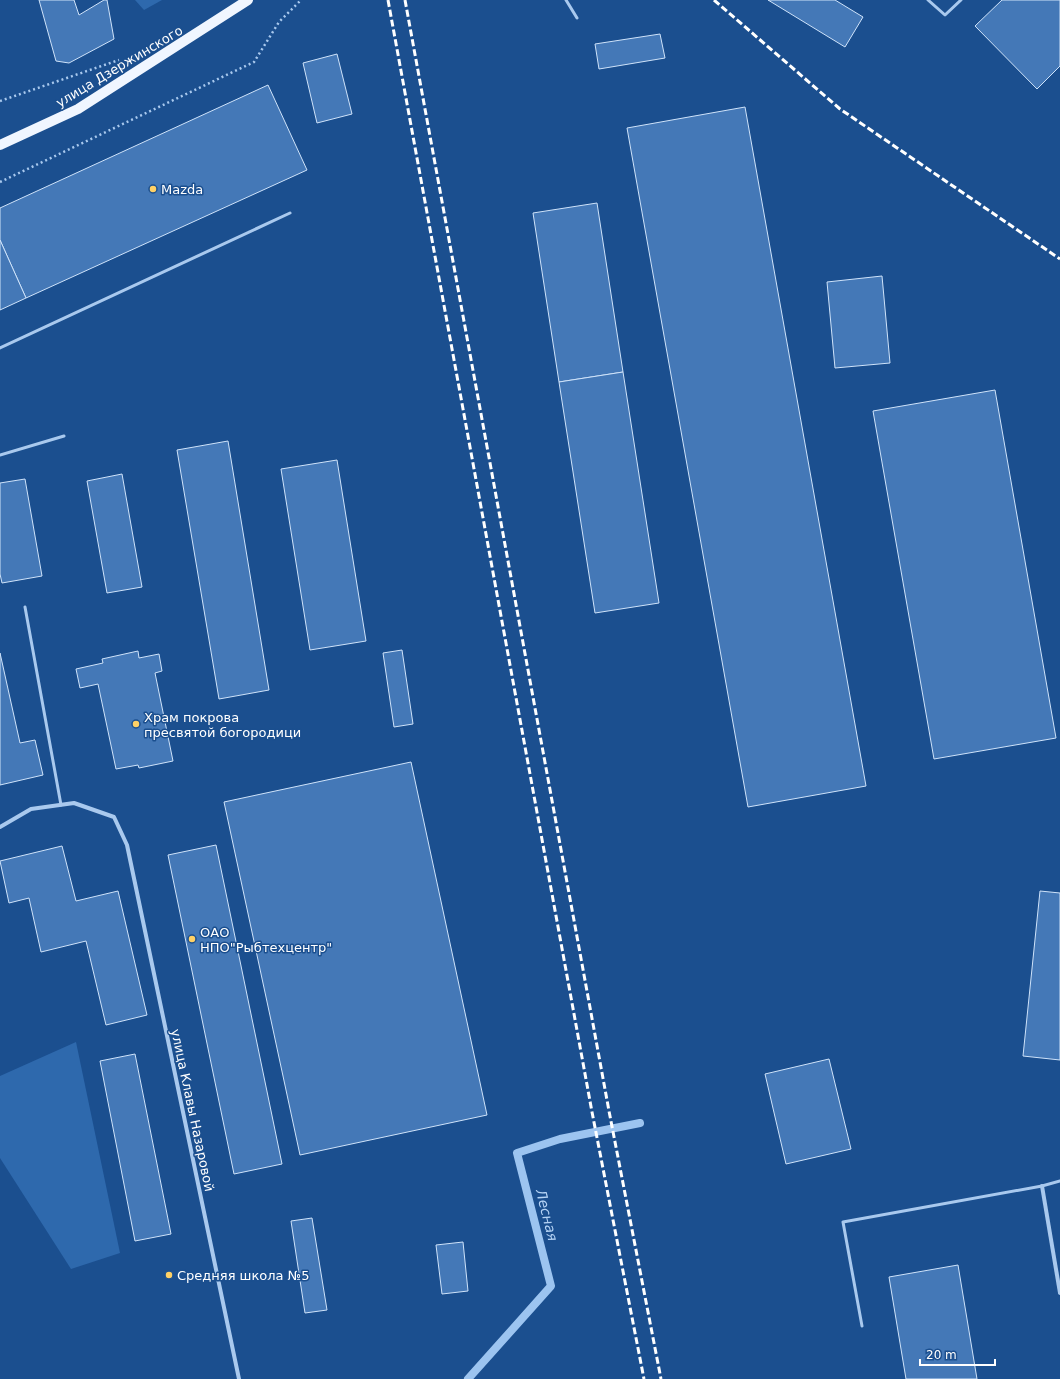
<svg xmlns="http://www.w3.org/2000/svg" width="1060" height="1379" viewBox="0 0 1060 1379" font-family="'DejaVu Sans',sans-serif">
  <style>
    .green { fill: #2e69ad }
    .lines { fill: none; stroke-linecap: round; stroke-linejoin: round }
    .stream { stroke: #9cc4f0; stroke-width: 8 }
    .building { fill: #4478b7; stroke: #cfe3fa }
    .path { stroke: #a9c9ee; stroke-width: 2.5; stroke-dasharray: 2 3; stroke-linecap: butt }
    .lane { stroke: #a9c9ee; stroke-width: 3 }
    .street { stroke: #a9c9ee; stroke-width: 4 }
    .primary { stroke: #f0f6ff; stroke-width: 10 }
    .rail { stroke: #fff; stroke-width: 3; stroke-dasharray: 7 3; stroke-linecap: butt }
    .poi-dot { fill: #ffd166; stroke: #1b4f8f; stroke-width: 1.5 }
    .labels { text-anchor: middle; stroke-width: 3; stroke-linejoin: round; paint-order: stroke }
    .street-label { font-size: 13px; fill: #fff; stroke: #1b4f8f }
    .poi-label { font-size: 13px; fill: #fff; stroke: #1b4f8f; text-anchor: start }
    .water-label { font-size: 14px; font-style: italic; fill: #b5d3f5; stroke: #1b4f8f }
  </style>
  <rect width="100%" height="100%" fill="#1b4f8f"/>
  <!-- green -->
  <g class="green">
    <path d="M135,0H162L144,10Z"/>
    <path d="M76,1042L120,1253L71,1269L0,1158V1076Z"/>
  </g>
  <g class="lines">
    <!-- stream -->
    <path class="stream" d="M468,1379L551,1286L517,1153L560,1139L640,1123"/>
  </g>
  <!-- building -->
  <g class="building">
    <path d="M39,0H74L79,15L104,0H107L114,39L69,63L56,61Z"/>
    <path d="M768,0H835L863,17L845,47Z"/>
    <path d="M1002,0H1060V66L1037,89L975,26Z"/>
    <path d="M660,34L665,58L599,69L595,44Z"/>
    <path d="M337,54L352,114L317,123L303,63Z"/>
    <path d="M268,85L307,170L26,298L0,240V208Z"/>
    <path d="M745,107L866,786L748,807L627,128Z"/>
    <path d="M597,203L623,372L559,382L533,213Z"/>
    <path d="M0,240L26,298L0,310Z"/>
    <path d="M882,276L890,363L835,368L827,282Z"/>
    <path d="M623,372L659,603L595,613L559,382Z"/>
    <path d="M995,390L1056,738L934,759L873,411Z"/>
    <path d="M228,441L269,690L219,699L177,450Z"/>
    <path d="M337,460L366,641L310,650L281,469Z"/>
    <path d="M122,474L142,587L107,593L87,481Z"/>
    <path d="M25,479L42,576L2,583L0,574V483Z"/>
    <path d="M402,650L413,724L394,727L383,653Z"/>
    <path d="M138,651L139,658L159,654L162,671L155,673L173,761L139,768L138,765L116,769L98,684L80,688L76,669L103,663L102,659Z"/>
    <path d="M0,653L20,743L35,740L43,775L0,785Z"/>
    <path d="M411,762L487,1115L300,1155L224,802Z"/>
    <path d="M216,845L282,1164L234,1174L168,855Z"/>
    <path d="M62,846L76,901L118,891L147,1015L106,1025L86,941L41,952L29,898L9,903L0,861Z"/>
    <path d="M1040,891L1060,893V1060L1023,1056Z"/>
    <path d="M135,1054L171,1234L135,1241L100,1061Z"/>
    <path d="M829,1059L851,1149L786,1164L765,1074Z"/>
    <path d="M312,1218L327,1310L305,1313L291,1221Z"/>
    <path d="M463,1242L468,1291L442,1294L436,1245Z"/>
    <path d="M958,1265L977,1379H906L889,1277Z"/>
  </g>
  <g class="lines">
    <!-- path -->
    <g class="path">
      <path d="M0,101L119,60"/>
      <path d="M0,182L254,62L279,22L301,0"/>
    </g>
    <!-- lane -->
    <g class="lane">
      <path d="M566,0L577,18"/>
      <path d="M928,0L945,15L961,0"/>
      <path d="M0,348L290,213"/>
      <path d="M0,455L64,436"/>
      <path d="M25,607L61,805"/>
      <path d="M862,1326L843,1222L1042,1186L1060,1181"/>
    </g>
    <!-- street -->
    <g class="street">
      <path d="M0,827L31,809L74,803L114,817L127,845L239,1379"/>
      <path d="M1042,1186L1060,1293"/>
    </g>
    <!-- primary -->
    <path class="primary" d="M0,145L78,109L248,0"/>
    <!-- rail -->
    <g class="rail">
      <path d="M388,0L592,1112L644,1379"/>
      <path d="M405,0L609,1111L661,1379"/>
      <path d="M714,0L840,109L1060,259"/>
    </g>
  </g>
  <!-- markers -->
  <g class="poi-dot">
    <circle cx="153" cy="189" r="4"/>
    <circle cx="136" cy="724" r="4"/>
    <circle cx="192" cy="939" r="4"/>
    <circle cx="169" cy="1275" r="4"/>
  </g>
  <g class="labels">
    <!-- street labels -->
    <g class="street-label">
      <text transform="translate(119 66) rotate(-31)" y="5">улица Дзержинского</text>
      <text transform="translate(193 1110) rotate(78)" y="5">улица Клавы Назаровой</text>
    </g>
    <!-- poi labels -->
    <g class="poi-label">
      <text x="161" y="194">Mazda</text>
      <text x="144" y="722">Храм покрова<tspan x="144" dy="15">пресвятой богородици</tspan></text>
      <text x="200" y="937">ОАО<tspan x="200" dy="15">НПО"Рыбтехцентр"</tspan></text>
      <text x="177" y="1280">Средняя школа №5</text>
    </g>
    <!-- water labels -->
    <g class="water-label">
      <text transform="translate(547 1215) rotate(76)" y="5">Лесная</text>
    </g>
  </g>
  <!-- scale -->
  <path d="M920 1359v6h75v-6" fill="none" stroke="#ffffff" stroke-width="2"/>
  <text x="926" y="1359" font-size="12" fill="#ffffff" stroke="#1b4f8f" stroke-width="3" paint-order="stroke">20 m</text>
</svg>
